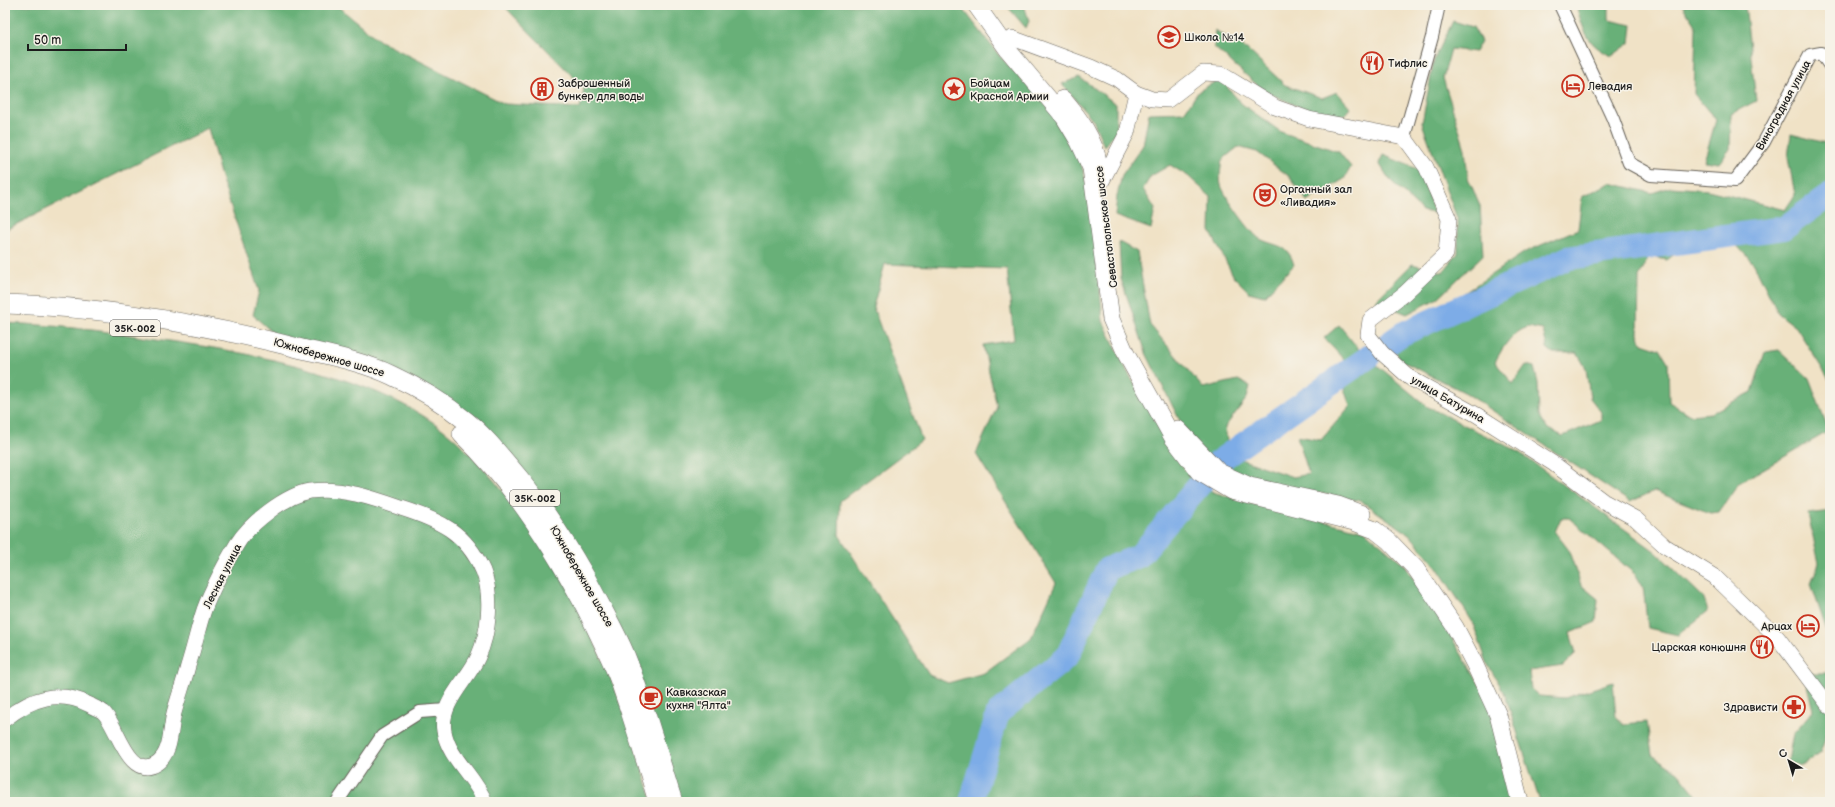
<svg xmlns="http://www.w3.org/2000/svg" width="1835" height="807" viewBox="0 0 1835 807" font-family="'Balsamiq Sans',sans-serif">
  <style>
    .forest { fill: #67b078; stroke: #42664a; fill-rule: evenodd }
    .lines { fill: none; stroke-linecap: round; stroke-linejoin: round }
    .river { stroke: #7dace7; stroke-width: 24 }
    .minor-casing { stroke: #666158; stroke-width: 14 }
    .tertiary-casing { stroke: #666158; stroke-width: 16 }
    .secondary-casing { stroke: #666158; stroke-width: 18 }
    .trunk-casing { stroke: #666158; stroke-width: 20 }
    .minor { stroke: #fff; stroke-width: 12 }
    .tertiary { stroke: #fff; stroke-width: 15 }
    .secondary { stroke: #fff; stroke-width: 17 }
    .trunk { stroke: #fff; stroke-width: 19 }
    .labels { text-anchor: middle; stroke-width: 3; stroke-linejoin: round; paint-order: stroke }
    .shield { fill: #f7f3e8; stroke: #5e5c59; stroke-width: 1 }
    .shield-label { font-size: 10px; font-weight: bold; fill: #1c1c1c }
    .poi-label { font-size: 11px; fill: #1c1c1c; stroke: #f7f3e8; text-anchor: start }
    .street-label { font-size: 11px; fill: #1c1c1c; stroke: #f7f3e8 }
  </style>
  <rect width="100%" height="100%" fill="#f7f3e8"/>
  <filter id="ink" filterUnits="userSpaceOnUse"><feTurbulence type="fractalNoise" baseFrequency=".025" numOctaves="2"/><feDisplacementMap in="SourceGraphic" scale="8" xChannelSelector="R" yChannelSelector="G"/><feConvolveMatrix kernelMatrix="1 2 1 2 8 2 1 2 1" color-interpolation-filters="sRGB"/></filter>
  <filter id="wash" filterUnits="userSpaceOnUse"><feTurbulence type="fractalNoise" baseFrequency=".012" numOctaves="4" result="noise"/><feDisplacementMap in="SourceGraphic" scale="16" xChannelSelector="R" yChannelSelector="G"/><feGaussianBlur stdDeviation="0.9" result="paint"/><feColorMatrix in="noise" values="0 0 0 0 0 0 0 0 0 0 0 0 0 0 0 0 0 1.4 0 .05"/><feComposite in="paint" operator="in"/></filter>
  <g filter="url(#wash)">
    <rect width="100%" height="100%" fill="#f0e2c6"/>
    <!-- forest -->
    <g class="forest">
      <path d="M5,5H336L380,41L505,104L580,108L584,88L505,7L507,5H960L998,54L1055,115L1079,156L1091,199L1103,321L1127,371L1184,469L1213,492L1260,506L1365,531L1404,564L1453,640L1489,700L1510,802H680L665,753L455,407L273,333L253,315L259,291L220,174L208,128L5,230ZM885,264L1007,269L1014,340L983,345L997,407L976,454L1056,583L1031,638L984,673L948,683L929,675L839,535L840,501L922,440L873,307Z"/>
      <path d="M1006,5H1024L1029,21L1026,28Z"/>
      <path d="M1594,5H1609V20L1632,25L1630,43L1612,56C1587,45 1585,33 1577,9Z"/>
      <path d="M1682,5H1745L1756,101L1731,114L1730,149L1719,163L1704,161L1716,120L1694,94L1696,27Z"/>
      <path d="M1453,21L1473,27L1481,41L1475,52L1451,49L1443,78L1465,149L1468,178L1480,205L1483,255L1438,298L1407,314L1375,301L1412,264L1443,272L1458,253V221L1422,123L1434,60Z"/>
      <path d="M1215,30L1248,50L1285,85L1322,98L1337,92L1350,107L1345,115L1324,118L1264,91L1214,47Z"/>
      <path d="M1079,77L1116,104V132L1104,146L1093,120L1062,84Z"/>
      <path d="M1220,79L1242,104L1281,132L1339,152L1351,167L1344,179L1307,201L1290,177L1257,152L1238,147L1222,160C1221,167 1219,178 1221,185C1223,194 1252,235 1260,239C1276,247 1288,243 1294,265L1264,296L1249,292L1234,277L1210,231L1211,197L1188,176L1170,165L1151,176L1143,189L1155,209L1151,229L1115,216L1117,196L1122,175L1143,145L1149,113L1184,112L1199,91Z"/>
      <path d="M1791,134L1830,144V381L1796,327L1778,313L1754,264L1726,234L1703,232L1667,260L1649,256L1639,277L1638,334L1642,343L1660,349L1668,362L1669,402L1690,415L1711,413L1752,392L1765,352L1779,350L1809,378L1829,431L1739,483L1719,512L1710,513L1654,491L1630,502L1466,393L1400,360L1396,352L1405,340L1467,291L1525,252L1578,229L1582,197L1610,183L1652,193L1671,187L1708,190L1785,210L1795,195L1788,157ZM1528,327L1543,330L1547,348L1553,353H1577L1586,368L1590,398L1601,412V420L1563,436L1548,429L1539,415L1538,383L1534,367L1526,365L1513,384L1495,362C1503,347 1511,333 1528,327Z"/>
      <path d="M1383,155L1420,170L1434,213L1422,211L1389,179L1379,163Z"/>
      <path d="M1119,242L1137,252L1150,325L1203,388L1238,380L1250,386L1247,398L1225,427L1228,447L1243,460L1293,477L1309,474L1297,436L1321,440L1350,406L1344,389L1356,373L1324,338L1339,325L1361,352L1428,407L1517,451L1656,552L1703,597L1708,611L1678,635L1648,628L1643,587L1636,575L1569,518H1561L1555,532L1568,549L1581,585L1598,599L1596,622L1570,633L1576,653L1563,666L1529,671L1531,689L1539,696L1565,698L1613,682L1616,716L1623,724L1647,722L1652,755L1678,772L1702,802H1540L1504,692L1488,665L1472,621L1437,567L1409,534L1361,501L1243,479L1206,459L1182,425L1146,353L1121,279Z"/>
      <path d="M5,323C56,325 106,331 156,339C249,352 391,377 460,444C525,506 576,597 611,679C628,718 640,762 653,802H5Z"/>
      <path d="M1830,511V640L1811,584L1819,563L1808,514Z"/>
      <path d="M1830,671V726L1820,753L1802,766L1788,761L1793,734L1813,710L1804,673H1829Z"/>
    </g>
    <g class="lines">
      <!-- river -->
      <g class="river">
        <path d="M1389,343L1402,334L1568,258L1784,228L1830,195"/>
        <path d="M1219,461L1370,356"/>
        <path d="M971,802L998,713L1067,657L1107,569L1139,556L1202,482"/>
      </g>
    </g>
  </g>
  <g filter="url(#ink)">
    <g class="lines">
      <!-- minor casing -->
      <g class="minor-casing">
        <g id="minor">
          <path d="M1560,5L1613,119L1629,163L1651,175L1735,181L1764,142L1810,55L1821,53L1830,66"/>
          <path d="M1404,137L1432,37L1439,5"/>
          <path d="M337,802L382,736L420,712L446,710"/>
        </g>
      </g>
      <!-- tertiary casing -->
      <g class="tertiary-casing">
        <g id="tertiary">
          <path d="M1012,38L1091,67L1117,79L1136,93L1152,99L1168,100L1203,73L1221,74L1275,107L1309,119L1404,137L1426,167L1449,219L1446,254L1405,293L1370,320L1368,335L1382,353L1410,378L1477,415L1554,464L1603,501L1636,519L1665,546L1715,577L1778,638L1830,707"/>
          <path d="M1094,183L1102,181L1127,133L1136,93"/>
          <path d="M5,719C32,698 58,689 90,705C94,708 100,709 103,712C117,723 128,782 157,763C172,752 170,729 174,713C178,698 184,682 188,666C194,648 198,628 204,610C211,591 226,562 237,544C250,523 286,495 310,491C341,487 373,498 401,508C439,520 466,532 483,571C493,596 489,633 478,657C468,680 439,703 444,731C449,759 475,776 485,802"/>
        </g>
      </g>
      <!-- secondary casing -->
      <g class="secondary-casing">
        <g id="secondary">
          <path d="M976,5L1008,50L1064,117L1079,142L1091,168L1111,319L1126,354L1173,438L1199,472L1231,491L1354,522L1375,530L1389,541L1416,569L1455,627L1474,663L1498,715L1520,802"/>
          <path d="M1063,99C1080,119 1094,138 1099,165"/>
          <path d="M1178,429L1219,472L1250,486L1338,505L1362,514"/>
        </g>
      </g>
      <!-- trunk casing -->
      <g class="trunk-casing">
        <g id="trunk">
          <path d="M5,304C105,307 205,324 302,349C332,356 363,362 391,375C417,387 443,402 466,421C486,437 502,458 519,478C545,509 566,543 586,578C599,603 613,627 624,652C644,701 657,752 673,802"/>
          <path d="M462,434C511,481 553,546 585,606C597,630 610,655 620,681C634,721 646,761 658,802"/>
        </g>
      </g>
      <!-- minor -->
      <use href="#minor" class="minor"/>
      <!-- tertiary -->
      <use href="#tertiary" class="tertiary"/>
      <!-- secondary -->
      <use href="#secondary" class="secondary"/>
      <!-- trunk -->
      <use href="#trunk" class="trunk"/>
    </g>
  </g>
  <!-- icons -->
  <defs>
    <g id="school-ring" transform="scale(1.15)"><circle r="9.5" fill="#f7f3e8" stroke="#c8321e" stroke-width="1.5"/><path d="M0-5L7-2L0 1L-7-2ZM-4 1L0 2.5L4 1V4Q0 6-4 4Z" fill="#c8321e"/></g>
    <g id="restaurant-ring" transform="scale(1.15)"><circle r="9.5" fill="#f7f3e8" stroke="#c8321e" stroke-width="1.5"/><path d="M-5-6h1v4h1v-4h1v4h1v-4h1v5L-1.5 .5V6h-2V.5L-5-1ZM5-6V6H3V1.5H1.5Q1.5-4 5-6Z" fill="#c8321e"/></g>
    <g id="hotel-ring" transform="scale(1.15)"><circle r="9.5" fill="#f7f3e8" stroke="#c8321e" stroke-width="1.5"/><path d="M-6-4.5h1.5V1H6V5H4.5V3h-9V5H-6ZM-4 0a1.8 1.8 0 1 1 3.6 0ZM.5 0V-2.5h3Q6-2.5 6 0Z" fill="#c8321e"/></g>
    <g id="building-ring" transform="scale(1.15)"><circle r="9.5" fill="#f7f3e8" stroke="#c8321e" stroke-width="1.5"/><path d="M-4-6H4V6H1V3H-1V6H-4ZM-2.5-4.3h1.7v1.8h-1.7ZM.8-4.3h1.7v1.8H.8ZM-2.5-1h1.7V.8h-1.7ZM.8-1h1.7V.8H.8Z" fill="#c8321e"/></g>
    <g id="sight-ring" transform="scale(1.15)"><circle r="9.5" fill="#f7f3e8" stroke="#c8321e" stroke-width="1.5"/><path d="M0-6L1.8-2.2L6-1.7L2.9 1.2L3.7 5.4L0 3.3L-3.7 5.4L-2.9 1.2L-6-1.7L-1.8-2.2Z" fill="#c8321e"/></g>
    <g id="theatre-ring" transform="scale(1.15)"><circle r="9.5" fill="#f7f3e8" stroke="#c8321e" stroke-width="1.5"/><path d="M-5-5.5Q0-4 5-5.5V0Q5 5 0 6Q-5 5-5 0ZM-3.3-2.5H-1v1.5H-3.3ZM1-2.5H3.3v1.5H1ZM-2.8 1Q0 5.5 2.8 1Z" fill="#c8321e"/></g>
    <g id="cafe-ring" transform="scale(1.15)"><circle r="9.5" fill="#f7f3e8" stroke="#c8321e" stroke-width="1.5"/><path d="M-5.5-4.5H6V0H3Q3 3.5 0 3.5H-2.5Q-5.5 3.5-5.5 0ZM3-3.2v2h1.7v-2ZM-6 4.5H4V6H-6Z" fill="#c8321e"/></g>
    <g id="pharmacy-ring" transform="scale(1.15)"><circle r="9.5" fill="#f7f3e8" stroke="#c8321e" stroke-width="1.5"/><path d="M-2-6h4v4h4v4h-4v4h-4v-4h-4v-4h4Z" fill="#c8321e"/></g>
  </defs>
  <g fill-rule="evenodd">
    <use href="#school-ring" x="1169" y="37"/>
    <use href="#restaurant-ring" x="1372" y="63"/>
    <use href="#hotel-ring" x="1573" y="86"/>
    <use href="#building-ring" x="542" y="89"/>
    <use href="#sight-ring" x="954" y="89"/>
    <use href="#theatre-ring" x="1265" y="195"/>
    <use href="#hotel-ring" x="1808" y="626"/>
    <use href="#restaurant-ring" x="1762" y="647"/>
    <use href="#cafe-ring" x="651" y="698"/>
    <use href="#pharmacy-ring" x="1794" y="707"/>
  </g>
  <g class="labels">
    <!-- shield labels -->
    <g class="shield">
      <rect x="110" y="320" width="50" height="16" rx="3"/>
      <rect x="510" y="490" width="50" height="16" rx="3"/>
    </g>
    <g class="shield-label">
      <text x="135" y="332">35К-002</text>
      <text x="535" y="502">35К-002</text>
    </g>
    <!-- poi labels -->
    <g class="poi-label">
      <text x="1184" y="41">Школа №14</text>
      <text x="1388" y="67">Тифлис</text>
      <text x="558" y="87">Заброшенный<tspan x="558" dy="13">бункер для воды</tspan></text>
      <text x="970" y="87">Бойцам<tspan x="970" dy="13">Красной Армии</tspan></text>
      <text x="1588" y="90">Левадия</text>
      <text x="1280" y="193">Органный зал<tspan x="1280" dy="13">«Ливадия»</tspan></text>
      <text x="1792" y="630" text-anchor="end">Арцах</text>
      <text x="1746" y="651" text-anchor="end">Царская конюшня</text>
      <text x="666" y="696">Кавказская<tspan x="666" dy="13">кухня "Ялта"</tspan></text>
      <text x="1778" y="711" text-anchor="end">Здрависти</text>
    </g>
    <!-- street labels -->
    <g class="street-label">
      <text transform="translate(1783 105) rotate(-61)" y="4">Виноградная улица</text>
      <text transform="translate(1106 227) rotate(-97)" y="4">Севастопольское шоссе</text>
      <text transform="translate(329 357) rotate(16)" y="4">Южнобережное шоссе</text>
      <text transform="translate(1448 399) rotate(30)" y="4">улица Батурина</text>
      <text transform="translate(222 576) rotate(-63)" y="4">Лесная улица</text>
      <text transform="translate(582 576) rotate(60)" y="4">Южнобережное шоссе</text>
    </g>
  </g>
  <!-- margin -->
  <rect width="1835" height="807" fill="none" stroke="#f7f3e8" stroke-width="20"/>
  <!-- north arrow -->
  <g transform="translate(1789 761) rotate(322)" stroke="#f7f3e8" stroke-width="3" paint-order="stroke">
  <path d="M0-3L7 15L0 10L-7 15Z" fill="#1c1c1c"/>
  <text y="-6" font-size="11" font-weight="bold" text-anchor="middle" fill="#1c1c1c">С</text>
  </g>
  <!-- scale -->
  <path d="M28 44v6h98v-6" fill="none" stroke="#1c1c1c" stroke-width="2"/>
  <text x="34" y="44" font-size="12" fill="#1c1c1c" stroke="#f7f3e8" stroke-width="3" paint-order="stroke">50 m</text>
</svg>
